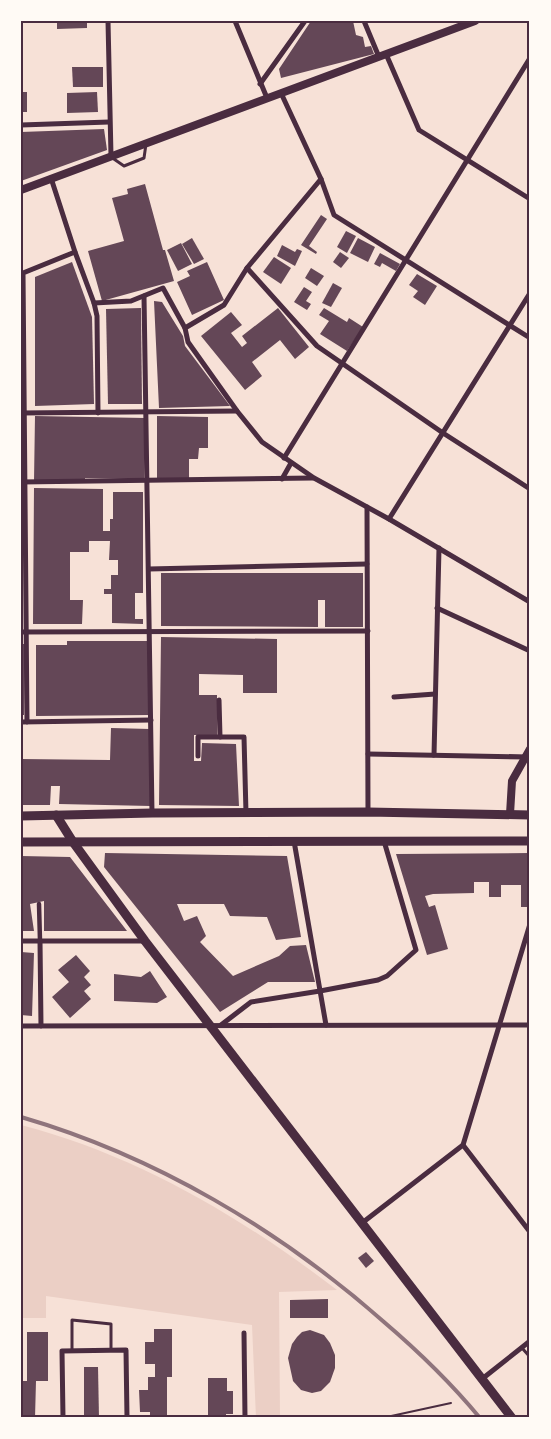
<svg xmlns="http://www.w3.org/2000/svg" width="551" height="1439" viewBox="0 0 551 1439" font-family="'Work Sans',sans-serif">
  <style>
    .green { fill: #ebcfc5 }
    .building { fill: #644757 }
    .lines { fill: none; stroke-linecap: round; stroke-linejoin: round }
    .path { stroke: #4a2c40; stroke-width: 2 }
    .service { stroke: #4a2c40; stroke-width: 3 }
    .pedestrian { stroke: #4a2c40; stroke-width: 4.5 }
    .minor { stroke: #4a2c40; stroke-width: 5 }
    .tertiary { stroke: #4a2c40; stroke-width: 8 }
    .secondary { stroke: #4a2c40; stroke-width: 9 }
    .rail { stroke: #8f747c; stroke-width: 4 }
    .neatline { fill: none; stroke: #4a2c40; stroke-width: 2 }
  </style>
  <rect width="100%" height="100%" fill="#f7e1d7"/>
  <!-- green -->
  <path class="green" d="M21,1125C137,1155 243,1218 337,1290L279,1292L280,1418H256L252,1325L46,1296V1318H21Z"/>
  <!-- building -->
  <g class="building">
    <path d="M57,21H87V28L57,29Z"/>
    <path d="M311,21H353L356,35L363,37L365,47L371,46L374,54L281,78L279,69Z"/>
    <path d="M72,67H103V87H73Z"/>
    <rect x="21" y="92" width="6" height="20"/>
    <path d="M97,92L98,112L67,113V93Z"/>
    <path d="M104,129L107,150L21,181V132Z"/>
    <path d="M145,184L163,250H165L174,281L102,301L88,251L124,241L112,198L128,194L127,189Z"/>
    <path d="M321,215L327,219L309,246L317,252L316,254L301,245Z"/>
    <path d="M346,231L356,236L347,253L337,247Z"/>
    <path d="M192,238L204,259L194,264L182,244Z"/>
    <path d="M358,238L375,247L368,262L350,253Z"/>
    <path d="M181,243L192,264L178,271L167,250Z"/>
    <path d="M282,245L295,252L297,249L302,251L295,266L277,256Z"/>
    <path d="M340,252L349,258L341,268L333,262Z"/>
    <path d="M380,253L400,264L396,271L382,263L380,267L374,264Z"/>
    <path d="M274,257L291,268L281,284L263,272Z"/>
    <path d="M72,262L92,317L94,404L35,406V277Z"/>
    <path d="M207,262L224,300L192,315L177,282L190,276L187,271Z"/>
    <path d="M311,268L324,276L317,286L305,278Z"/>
    <path d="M417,274L437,286L425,305L413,297L418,291L409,285Z"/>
    <path d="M333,283L342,288L331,307L322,303Z"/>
    <path d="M304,287L312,292L306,301L311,304L307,310L294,302Z"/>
    <path d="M154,301L162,302L183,336L185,346L230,406L159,408Z"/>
    <path d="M141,308L142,404H108L106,309Z"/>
    <path d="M278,308L309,347L295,359L280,340L252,362L262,376L245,390L201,336L231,312L242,325L231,333L242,347L247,343L242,336Z"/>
    <path d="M324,308L347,322L349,318L363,327L347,351L320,334L329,321L319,315Z"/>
    <path d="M35,416L145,418L144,479L85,478V481H34Z"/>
    <path d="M157,416L208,417V448H199L198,459H189V478H157Z"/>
    <path d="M34,488L103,489V531H110V519H113V492H143V593H135V619H143V624L112,623V594H104V589H111V575H118V560H109L110,541H89V552H70V600H83L82,624H33Z"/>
    <path d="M161,573H363V627H325V600H318V627L161,626Z"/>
    <path d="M161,637L277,639V693H243V675L199,674V695H217V735H194V761H201L202,743L236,744L239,806L159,805Z"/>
    <path d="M67,641H149V715L36,716V645H67Z"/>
    <path d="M21,644H25L24,715H21Z"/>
    <path d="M111,728L150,729L151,806L59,804L60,786H51L50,805H21V759L110,760Z"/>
    <path d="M105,853L287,856L301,937L276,940L267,917L230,916L224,904H177L184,921L197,916L206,936L200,942L233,976L279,956L290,946L306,945L315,982H268L220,1012L104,867Z"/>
    <path d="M530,853V907H521V885H501V897H489V882H474V893L433,894L425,896L429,907L435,905L448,949L427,955L396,854Z"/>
    <path d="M21,856L70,857L127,931H44V901L30,904L34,931H21Z"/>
    <path d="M21,952L34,953L32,1016L21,1015Z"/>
    <path d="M76,955L90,971L84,977L91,985L84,991L91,999L70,1018L52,997L69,982L58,970Z"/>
    <path d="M150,971L167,997L157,1003L114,1001V974L141,977Z"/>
    <path d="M366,1252L374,1261L366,1268L358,1258Z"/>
    <path d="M328,1299V1318H290V1300Z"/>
    <path d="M154,1329H172V1377H167V1418H150V1412H140L139,1390H148V1377H155V1364H145V1342H154Z"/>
    <path d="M310,1330L324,1335L330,1343L335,1355V1368L330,1382L321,1391L312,1393L301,1390L293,1381L288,1358L292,1344L297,1337L302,1332Z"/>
    <path d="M27,1332H48V1381H36L35,1418H21V1381H27Z"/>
    <path d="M84,1367H98L99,1418H84Z"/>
    <path d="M208,1378H227V1391H233V1414H226V1418H208Z"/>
  </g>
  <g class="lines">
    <!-- path -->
    <path class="path" d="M382,1418L451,1403"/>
    <!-- service -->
    <g class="service">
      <path d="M111,157L124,166L144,158L146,144"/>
      <path d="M522,1348L530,1357"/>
      <path d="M72,1351V1320L111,1324V1350"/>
    </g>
    <!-- pedestrian -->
    <path class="pedestrian" d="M39,904L40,941"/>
    <!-- minor -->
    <g class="minor">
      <path d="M108,21L111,156"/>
      <path d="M235,21L267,98"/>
      <path d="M364,21L379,57"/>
      <path d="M386,54L419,130L530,199"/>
      <path d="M260,84L305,21"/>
      <path d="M281,93L321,179L334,215L530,338"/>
      <path d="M21,125L109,122"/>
      <path d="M51,178L75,252L94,303L97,316L98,413"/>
      <path d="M247,268L317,346L443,433L530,489"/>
      <path d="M144,296L152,813"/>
      <path d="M94,303L131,301L163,288L185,328L224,305L247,268L321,179"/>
      <path d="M185,328L188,342L237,411L262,442L314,478L389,519L530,602"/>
      <path d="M21,413L237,411"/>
      <path d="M284,458L530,58"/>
      <path d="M282,479L291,463"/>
      <path d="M21,482L313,478"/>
      <path d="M367,507L368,812"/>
      <path d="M389,519L530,293"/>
      <path d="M149,569L367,564"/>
      <path d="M437,608L530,651"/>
      <path d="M21,632L368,631"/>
      <path d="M394,697L435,694"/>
      <path d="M219,700L220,737H244L246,813"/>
      <path d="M21,722L151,720"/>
      <path d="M27,722L23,273L75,252"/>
      <path d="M368,754L528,757"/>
      <path d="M434,755L439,548"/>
      <path d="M198,756V737H220"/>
      <path d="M294,841L326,1025"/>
      <path d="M21,941H145"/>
      <path d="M40,941L41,1026"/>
      <path d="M221,1025L251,1002L320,991L378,980L387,976L416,950L384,841"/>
      <path d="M21,1026L530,1025"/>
      <path d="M463,1145L530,1232"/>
      <path d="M362,1223L463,1145L530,924"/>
      <path d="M244,1333L245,1418"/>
      <path d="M482,1379L530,1341"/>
      <path d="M63,1418L62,1351L126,1350L127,1418"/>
    </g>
    <!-- tertiary -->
    <g class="tertiary">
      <path d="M21,190L475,21"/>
      <path d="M510,814L512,781L530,749"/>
    </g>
    <!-- secondary -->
    <g class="secondary">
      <path d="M56,815L73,842L145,941L512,1418"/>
      <path d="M21,816L152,813L368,812L530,815"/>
      <path d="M21,842L530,841"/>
    </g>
    <!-- rail -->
    <path class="rail" d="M21,1117C155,1156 280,1230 384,1322C418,1351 451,1383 480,1418"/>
  </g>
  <!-- border -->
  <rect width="551" height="1439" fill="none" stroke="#fffaf5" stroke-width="45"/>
  <rect x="22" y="22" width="506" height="1394" class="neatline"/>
</svg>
